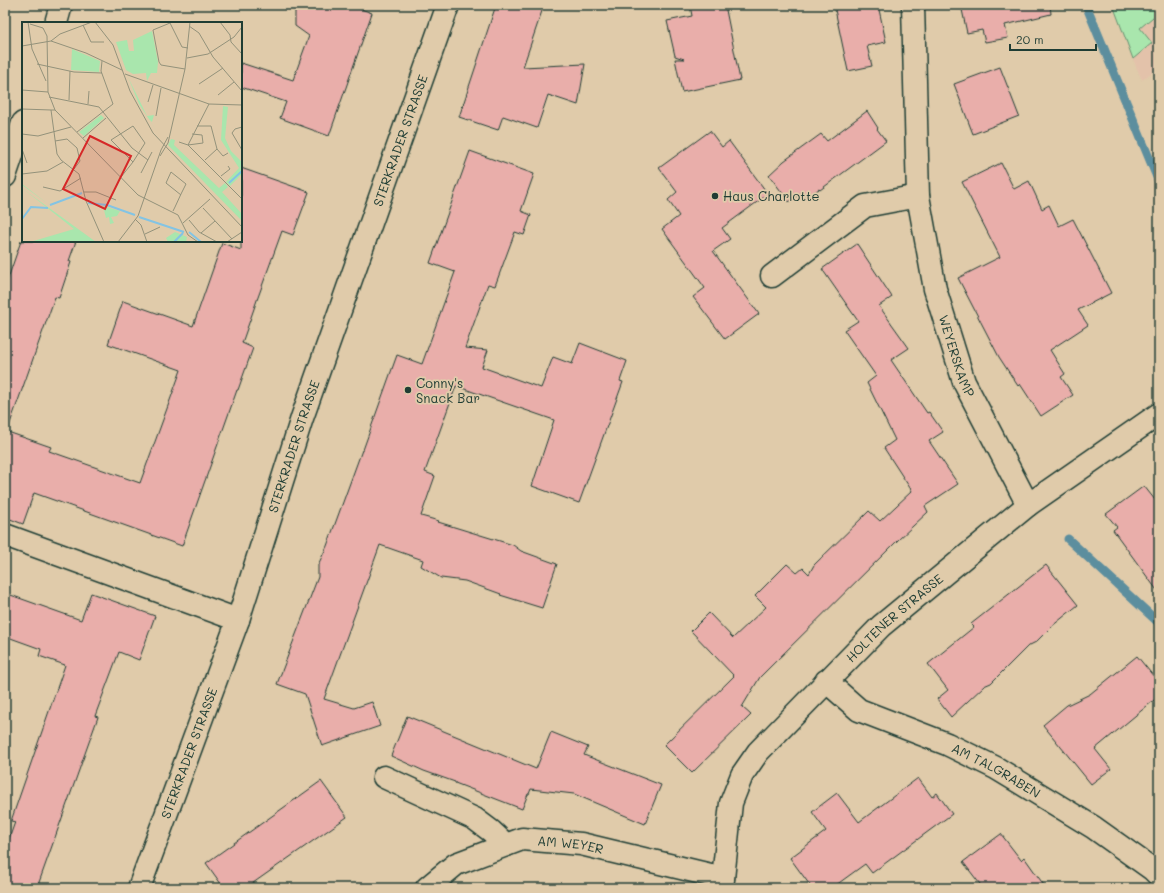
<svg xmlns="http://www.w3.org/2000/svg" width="1164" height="893" viewBox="0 0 1164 893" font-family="Mali,sans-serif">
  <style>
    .built { fill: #e3c2aa }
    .green { fill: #a9e6ad; stroke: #649270 }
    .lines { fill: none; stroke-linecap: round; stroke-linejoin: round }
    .stream { stroke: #5b8e9e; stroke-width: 9 }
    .building { fill: #e9aeaa; stroke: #1f3d34 }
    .minor-casing { stroke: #1f3d34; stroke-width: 25 }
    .minor { stroke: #e0cbaa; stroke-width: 22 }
    .poi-dot { fill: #1f3d34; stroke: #e0cbaa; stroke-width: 1.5 }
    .labels { text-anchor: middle; stroke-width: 3.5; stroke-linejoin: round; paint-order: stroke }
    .street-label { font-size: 13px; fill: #1f3d34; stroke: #e0cbaa }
    .poi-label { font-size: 13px; fill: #1f3d34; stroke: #e0cbaa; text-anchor: start }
    .inset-river { fill: none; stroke: #83c4e4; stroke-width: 2 }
    .inset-road { fill: none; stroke: #93927b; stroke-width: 1 }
    .view { fill: #d62828; fill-opacity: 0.15; stroke: #d62828; stroke-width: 2 }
    .inset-edge { fill: none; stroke: #1f3d34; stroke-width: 2 }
  </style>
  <rect width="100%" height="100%" fill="#e0cbaa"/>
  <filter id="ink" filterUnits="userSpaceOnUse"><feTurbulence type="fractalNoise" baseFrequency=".025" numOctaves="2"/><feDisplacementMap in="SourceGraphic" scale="8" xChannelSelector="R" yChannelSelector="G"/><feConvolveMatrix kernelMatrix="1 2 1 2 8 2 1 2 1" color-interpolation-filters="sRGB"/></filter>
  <g filter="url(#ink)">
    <!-- built -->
    <path class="built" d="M1113,5H1159V67L1142,80L1128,48Z"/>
    <!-- green -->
    <path class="green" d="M1113,5H1159V12L1140,28L1152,43L1133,59Z"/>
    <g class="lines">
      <!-- stream -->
      <g class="stream">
        <path d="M1086,5L1159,182"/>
        <path d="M1068,539L1159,623"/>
      </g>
    </g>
    <!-- building -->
    <g class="building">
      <path d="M295,5H350L372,13L329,136L280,118L286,102L241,87V63L293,80L309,36L295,26Z"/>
      <path d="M496,5H544L523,67L585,64L578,105L548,95L537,128L503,116L498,130L459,117Z"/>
      <path d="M690,5H725L740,80L682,92L675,59H684L675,56L667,21L692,16Z"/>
      <path d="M834,5H878L886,42L867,46L872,66L848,71Z"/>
      <path d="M961,5H1050L1051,14L1005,25L1008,38L985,42L982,30L967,33Z"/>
      <path d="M1000,67L1019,116L973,134L954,84Z"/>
      <path d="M867,111L878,128L877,129L886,141L820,190L819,189L806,198L802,192L789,202L769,175L784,161L821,134L827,141Z"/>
      <path d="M710,131L722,147L729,141L768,194L722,228L730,239L713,251L759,314L725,339L693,297L705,288L662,229L679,216L668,200L677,192L659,168Z"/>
      <path d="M470,151L534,174L521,211L531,215L524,235L515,232L495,286L488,284L465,348L488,350L482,367L541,388L553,357L572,364L580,343L627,361L620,381L623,382L579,503L532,486L554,420L456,386L425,472L435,476L421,516L439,521L438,522L513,545L521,551L557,564L542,608L500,595L501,594L465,581L441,578L421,566L423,560L380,545L324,699L354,708L372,702L380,726L322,746L305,694L277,684L318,577V565L327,546L362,450H363L397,355L422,364L455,272L430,263Z"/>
      <path d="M1001,163L1014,189L1029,181L1042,209L1049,205L1059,226L1073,219L1111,293L1078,310L1088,325L1050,350L1065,374L1061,377L1073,395L1041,416L1020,384L1018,386L999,357L958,278L1000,257L962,182Z"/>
      <path d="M241,168L309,192L293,235L282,231L257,300L242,343L253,348L238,390H237L182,546L34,493L23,524L5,517V431L51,447L49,451L140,483L181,370L108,344L123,301L193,326L222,243L241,250Z"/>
      <path d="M21,241H76L69,261L71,262L59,298L55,297L8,429H5V287Z"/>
      <path d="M857,244L892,297L879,306L909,348L891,360L927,413L929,412L943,432L929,441L958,484L925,506L928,512L898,540L760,677L742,707L751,715L692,773L664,745L734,676L691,631L709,613L733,638L766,607L755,596L787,564L797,573L803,568L809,574L814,565L869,511L880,521L912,491L884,448L895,440L867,383L876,376L844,330L858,321L822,269Z"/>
      <path d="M1144,486L1159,505V593L1113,530L1117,527L1106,514Z"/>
      <path d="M1046,565L1078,605L1051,627L1036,642L1028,646L991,683L984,686L951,717L937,699L948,690L928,664L974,627L971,624Z"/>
      <path d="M5,593L81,620L91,593L155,616L139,660L119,652L95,716L98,717L37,888H5V850L15,822L11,821L65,665L39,656L41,649L5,636Z"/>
      <path d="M1137,656L1159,683V696L1095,749L1111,769L1091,784L1043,725L1067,705L1090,694Z"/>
      <path d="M407,716L536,769L551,732L588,747L584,755L661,785L645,824L574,794L531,789L529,794H528L522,809L455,783V782L424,771L391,756Z"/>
      <path d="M918,778L932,797L937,793L952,814L872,873L865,864L832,888H812L790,858L826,831L812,812L837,793L859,822Z"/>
      <path d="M321,781L347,817L246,888H224L206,863Z"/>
      <path d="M1001,834L1021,860L1024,857L1046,888H983L963,862Z"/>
    </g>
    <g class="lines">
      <!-- minor casing -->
      <g class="minor-casing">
        <g id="minor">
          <path id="s1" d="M913,5L918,196L935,289L964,382L1028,505"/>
          <path d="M56,23L61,5"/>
          <path d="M5,176L23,123"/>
          <path d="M772,276L865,206L918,196"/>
          <path d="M5,535L238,620"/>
          <path id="s2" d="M826,681L859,710L947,744L996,768L1093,827L1152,869L1159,876"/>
          <path d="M384,777L475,819L491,831L506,845"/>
          <path id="s3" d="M139,888L238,620L302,418L448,5"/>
          <path id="s4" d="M427,888L456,864L522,839L581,844L723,878"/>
          <path id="s5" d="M722,888L731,803L742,775L758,752L881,626L1028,505L1159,414"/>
        </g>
      </g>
      <!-- minor -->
      <use href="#minor" class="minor"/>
    </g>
  </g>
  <!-- markers -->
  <g class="poi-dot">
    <circle cx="715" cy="196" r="4"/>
    <circle cx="408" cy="390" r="4"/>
  </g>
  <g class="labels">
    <!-- street labels -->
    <g class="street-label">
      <text dy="5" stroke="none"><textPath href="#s3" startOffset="792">STERKRADER STRASSE</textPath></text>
      <text dy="5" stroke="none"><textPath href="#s1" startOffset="356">WEYERSKAMP</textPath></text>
      <text dy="5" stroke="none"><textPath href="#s3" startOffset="468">STERKRADER STRASSE</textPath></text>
      <text dy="5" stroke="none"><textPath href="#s5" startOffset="335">HOLTENER STRASSE</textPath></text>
      <text dy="5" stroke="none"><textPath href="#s3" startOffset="144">STERKRADER STRASSE</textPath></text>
      <text dy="5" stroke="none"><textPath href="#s2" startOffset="194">AM TALGRABEN</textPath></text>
      <text dy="5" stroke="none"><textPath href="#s4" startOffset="157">AM WEYER</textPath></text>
    </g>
    <!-- poi labels -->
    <g class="poi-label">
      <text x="723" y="201">Haus Charlotte</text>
      <text x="416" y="388">Conny's<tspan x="416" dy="15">Snack Bar</tspan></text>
    </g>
  </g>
  <!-- overview -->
  <g transform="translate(22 22)">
    <rect width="220" height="220" fill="#e0cbaa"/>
    <path d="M130,9L136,40L135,51H129L125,59L124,51L111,52L104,48L94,20L105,18L107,29H112L111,18ZM50,27L78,39L77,50L49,48ZM106,55L125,94L132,93L130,100L127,97L136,111L117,82ZM201,84L206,85L203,116L209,129L220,140V152L208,164L204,160L217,146L199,118ZM79,93L82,96L62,114L57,110ZM149,117L153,118L152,123L197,166L203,161L206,165L200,170L220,192V199L146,123ZM0,162L25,181L79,220L0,163ZM0,166L12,175L74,220H8L52,207ZM81,184L98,189L95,194L89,195L92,201L88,202L87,195L84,196ZM153,210L165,215L164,220H146L144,216Z" fill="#a9e6ad"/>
    <path class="inset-river" d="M207,161L220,149M66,181L85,183L113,193M28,183L60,171M117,195L162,210M0,197L9,185L26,186M167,210L179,220M152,220L161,211"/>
    <path class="inset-road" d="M6,0L10,27L24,59M73,0L91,23L108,69L131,111L220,205M198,0L208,13L209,20L220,32M148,1L131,8L137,40L139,43L163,47M148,1L160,25L166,26M8,2L21,6L25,14L26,70L33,88L116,173L156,193L166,213L176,220M61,3L69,20H82M167,4L177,11L191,35L220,69M29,19L38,12L70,0M0,24L29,19L64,31L100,48M165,36L186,32L212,15L220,5M15,42L52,50L80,51M103,52L187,82L220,83M177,62L201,46M0,68L26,70M196,73L212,60M27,75L77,85L110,126L126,138M47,78L48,49M126,80L131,63M66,82L67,69M187,82L166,123L220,177M0,87L29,88M33,88H29L35,132L39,138L57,152L64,179L82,220M134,94L139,66M175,104H189L195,127L201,134L206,131M220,105L213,107L210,111L220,128M55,110L91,82L79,49L80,39M0,112L16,114L49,105M61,116L84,96M33,119L45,117L55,126L58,139L52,147M157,120L166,123L181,121L180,113L170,112M0,127L5,141M138,134L146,121L163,47L168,0M183,138L195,127M119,151L130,130M0,152L25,149L41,140M199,154L208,147L206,144M99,155L111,140L123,121L111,104L89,118L111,140M21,165L38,169L59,156M62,170H74L94,178M181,186L210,217M151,189L153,185L159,172L164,162L149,150L144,161L159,173M113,197L119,203L125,220M167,198L177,210L195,220M161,201L188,177M179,211L193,199M123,212L138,205M96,220L116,194L139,128L146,115M205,220L220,210"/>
    <path class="view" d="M68,114L109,134L83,187L41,167Z"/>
    <rect width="220" height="220" class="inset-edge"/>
  </g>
  <!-- margin -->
  <rect width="1164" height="893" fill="none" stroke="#e0cbaa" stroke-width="20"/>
  <rect x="10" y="10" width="1144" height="873" fill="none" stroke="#1f3d34" stroke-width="1.5" filter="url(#ink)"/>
  <!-- scale -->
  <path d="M1010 44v6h86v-6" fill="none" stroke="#1f3d34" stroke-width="2"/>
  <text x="1016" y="44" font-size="12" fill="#1f3d34" stroke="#e0cbaa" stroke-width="3" paint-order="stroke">20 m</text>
</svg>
